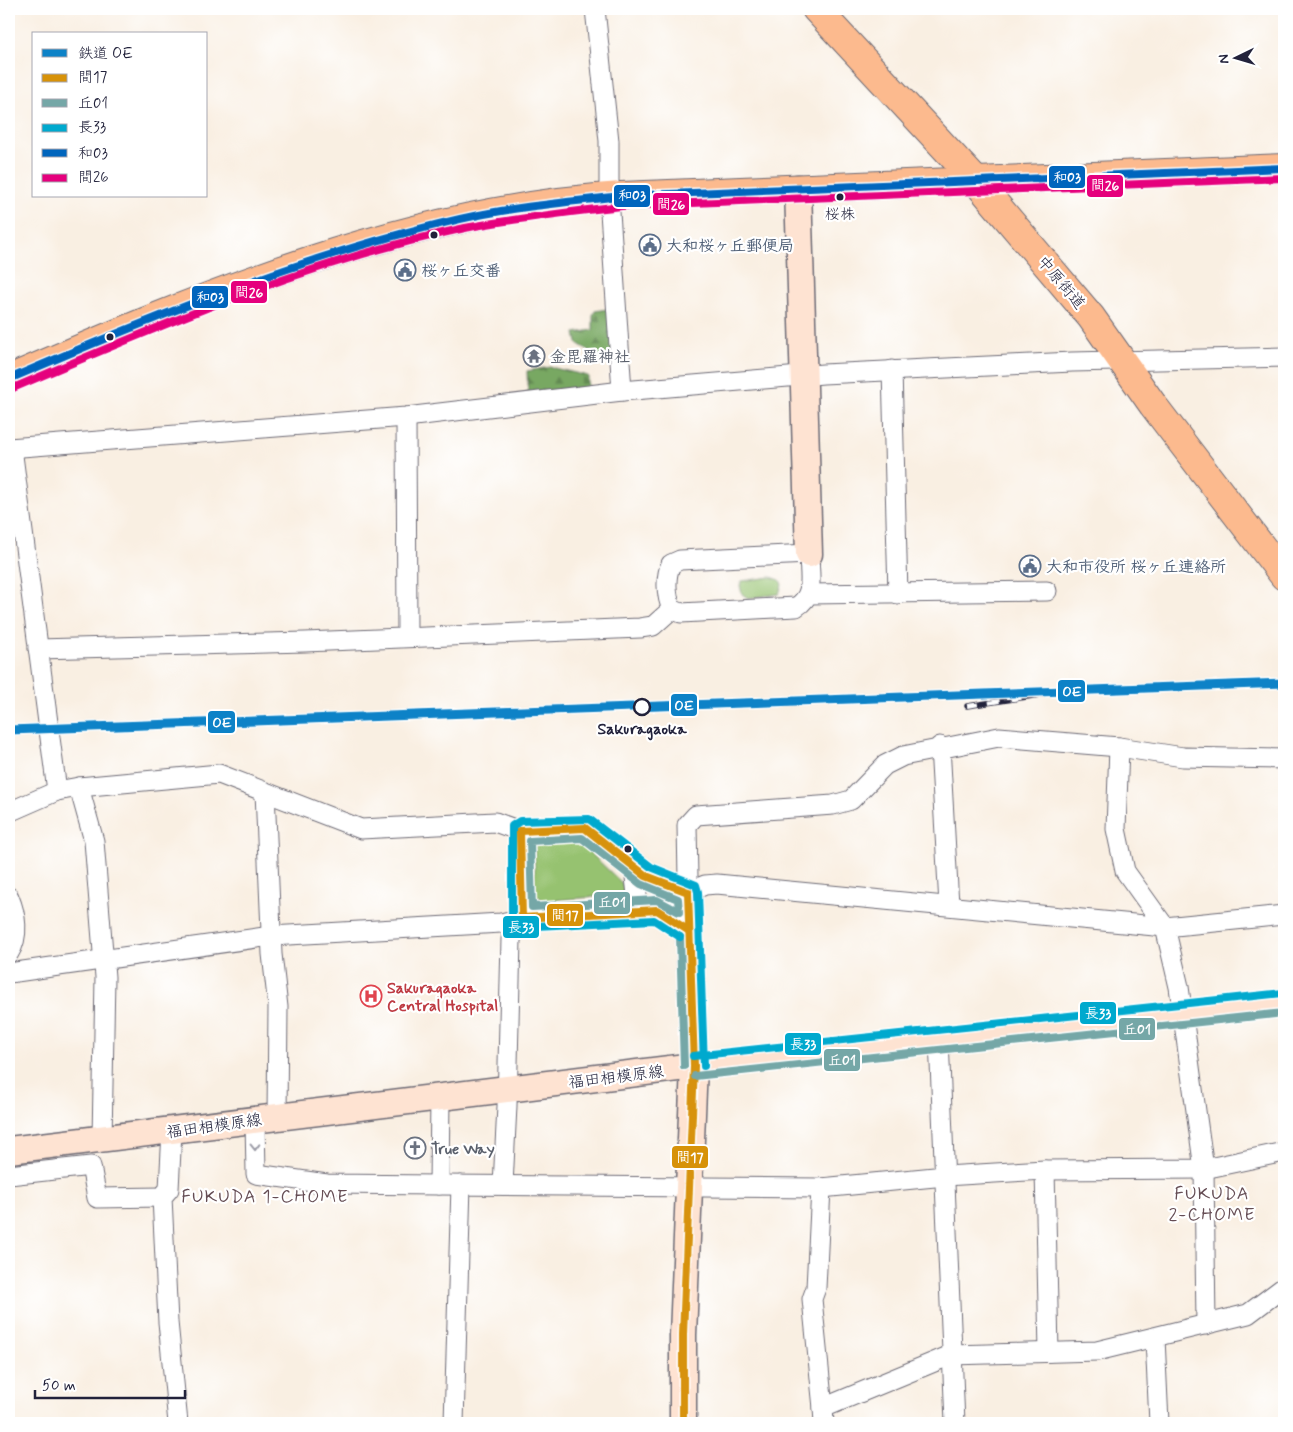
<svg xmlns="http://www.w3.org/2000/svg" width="1293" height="1432" viewBox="0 0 1293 1432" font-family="Mynerve,'Klee One',sans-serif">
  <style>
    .grass { fill: #96c26f; stroke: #5c7255 }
    .forest { fill: url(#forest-firs); stroke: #4d654e }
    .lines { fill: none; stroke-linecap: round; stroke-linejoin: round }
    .street-casing { stroke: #6d6a75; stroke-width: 21 }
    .secondary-casing { stroke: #6d6a75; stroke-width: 29 }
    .primary-casing { stroke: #6d6a75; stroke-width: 30 }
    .highway-casing { stroke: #6d6a75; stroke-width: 30 }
    .street { stroke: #fff; stroke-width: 19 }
    .secondary { stroke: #fee3d2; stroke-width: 26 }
    .primary { stroke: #fcba8e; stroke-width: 28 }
    .highway { stroke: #fcba8e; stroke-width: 28 }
    .rail-casing { stroke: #22223b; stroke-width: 5.5 }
    .rail { stroke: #fff; stroke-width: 4; stroke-dasharray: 11; stroke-linecap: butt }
    .bus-1-casing { stroke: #fff; stroke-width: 11 }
    .bus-2-casing { stroke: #fff; stroke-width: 11 }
    .bus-3-casing { stroke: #fff; stroke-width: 11 }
    .bus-4-casing { stroke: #fff; stroke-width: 11 }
    .bus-5-casing { stroke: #fff; stroke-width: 11 }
    .bus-1 { stroke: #d79209; stroke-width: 8 }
    .bus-2 { stroke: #75a7a7; stroke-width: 8 }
    .bus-3 { stroke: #00a9ce; stroke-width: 8 }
    .bus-4 { stroke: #0065bd; stroke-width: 8 }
    .bus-5 { stroke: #e5007d; stroke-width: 8 }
    .rail-1-casing { stroke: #fff; stroke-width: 12 }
    .rail-1 { stroke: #0d82c7; stroke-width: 9 }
    .oneway { stroke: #9c9ca7 }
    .bus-dot { fill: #22223b; stroke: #fff; stroke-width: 2 }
    .stop-dot { fill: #fff; stroke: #22223b; stroke-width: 2.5 }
    .labels { text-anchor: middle; stroke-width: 4.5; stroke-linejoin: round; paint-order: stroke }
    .bus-label { font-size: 15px; fill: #22223b; stroke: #fff }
    .service-label { font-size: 16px; font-weight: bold; fill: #4e5e75; stroke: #fff; text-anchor: start }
    .street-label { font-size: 16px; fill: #22223b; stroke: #fff }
    .worship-label { font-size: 16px; font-weight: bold; fill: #5b616d; stroke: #fff; text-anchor: start }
    .stop-label { font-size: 16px; font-weight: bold; fill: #22223b; stroke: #fff }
    .health-label { font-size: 16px; font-weight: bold; fill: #be3a42; stroke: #fff; text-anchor: start }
    .neighbourhood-label { font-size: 18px; letter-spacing: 1px; fill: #654d54; stroke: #fff }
    .line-badge { stroke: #fff; stroke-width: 2 }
    .badge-label { font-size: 14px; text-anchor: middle; font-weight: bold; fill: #fff }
  </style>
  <defs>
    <pattern id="forest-firs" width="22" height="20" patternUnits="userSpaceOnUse" patternTransform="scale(1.25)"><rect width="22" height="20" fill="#78a862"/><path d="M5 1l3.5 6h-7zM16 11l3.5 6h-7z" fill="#628852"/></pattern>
  </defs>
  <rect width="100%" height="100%" fill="#fff"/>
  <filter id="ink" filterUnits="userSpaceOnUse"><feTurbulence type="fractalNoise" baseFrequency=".02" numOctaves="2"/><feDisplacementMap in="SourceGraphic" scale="10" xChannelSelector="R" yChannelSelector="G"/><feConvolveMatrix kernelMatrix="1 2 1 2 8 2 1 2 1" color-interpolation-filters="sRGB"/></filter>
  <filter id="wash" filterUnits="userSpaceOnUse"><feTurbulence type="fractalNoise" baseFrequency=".0096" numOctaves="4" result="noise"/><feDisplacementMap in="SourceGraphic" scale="20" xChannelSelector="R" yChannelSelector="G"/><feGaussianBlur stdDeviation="1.12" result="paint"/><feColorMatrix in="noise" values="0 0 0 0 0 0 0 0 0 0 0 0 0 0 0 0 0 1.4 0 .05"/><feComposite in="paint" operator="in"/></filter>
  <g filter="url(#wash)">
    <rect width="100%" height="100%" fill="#f9efe2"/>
    <!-- grass -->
    <g class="grass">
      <path d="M771,577L780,580L782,585L779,594L748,598L742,594L740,585L742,581Z"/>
      <path d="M576,839L623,884L624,891L620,895L545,901L535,895L534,845L538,841Z"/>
    </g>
    <!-- forest -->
    <g class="forest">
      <path d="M607,309L610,313L613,356L598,357L577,343L575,333L593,330V315L595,311Z"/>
      <path d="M550,367L588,376V388L528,396L527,371Z"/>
    </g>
  </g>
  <g filter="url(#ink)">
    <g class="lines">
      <!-- street casing -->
      <g class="street-casing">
        <g id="street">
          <path d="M595,9L609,141V197L622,391"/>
          <path d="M892,370L898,594"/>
          <path d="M406,417L407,636"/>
          <path d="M9,448L406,417L622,391L823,374L1072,362L1284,357"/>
          <path d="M12,448L57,791"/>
          <path d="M809,554C809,576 816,595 796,607L681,613L672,609C666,596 665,577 671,564L680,560Z"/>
          <path d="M809,594L1047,591"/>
          <path d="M38,649L305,642L640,628L653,626L672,609"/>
          <path d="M940,746L949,905"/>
          <path d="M1119,747L1116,829L1125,871L1165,927L1179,987L1204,1169L1206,1325"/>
          <path d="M79,787L94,841L105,977L102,1139"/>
          <path d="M265,792L272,954L278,1007L277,1117"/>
          <path d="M9,812L57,791L79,787L219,774L361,829L495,822L520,831L585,828L646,876L688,892"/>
          <path d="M520,831L522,918L657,910L688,892L705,885L717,884L1165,927L1284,915"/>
          <path d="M9,897C16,914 20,936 9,953"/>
          <path d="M657,910L689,931"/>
          <path d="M632,912L637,895L634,868"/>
          <path d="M689,931L687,825L696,815L833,805L851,800L885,765L903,756L999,737L1119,747L1183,757L1284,759"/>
          <path d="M9,973L271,936L501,923L522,918"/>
          <path d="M939,1039L955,1423"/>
          <path d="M255,1120L256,1174L327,1184L439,1185L440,1097"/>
          <path d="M172,1131L169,1189L162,1197L168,1322L178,1423"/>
          <path d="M1045,1170L1049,1352"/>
          <path d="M9,1175L91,1166L97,1198L162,1197"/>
          <path d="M439,1185L821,1188L945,1176L1045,1170L1204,1169L1284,1152"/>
          <path d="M503,1185L507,1106L511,939L522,918"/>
          <path d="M821,1188L816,1288L812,1299L823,1408"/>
          <path d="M1155,1338L1159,1423"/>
          <path d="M454,1423L461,1185"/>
          <path d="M824,1423L823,1408L951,1355L1097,1351L1248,1314L1284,1287"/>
        </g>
      </g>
      <!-- secondary casing -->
      <g class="secondary-casing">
        <g id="secondary">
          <path d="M798,188L809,554"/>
          <path d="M9,1150L694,1066L1284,1003"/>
          <path d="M683,1423V1335L694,1066L689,931"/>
        </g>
      </g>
      <!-- primary casing -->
      <g class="primary-casing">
        <path id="primary" d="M816,9L976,181L1091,317L1153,405L1284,576"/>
      </g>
      <!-- highway casing -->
      <g class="highway-casing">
        <path id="highway" d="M9,379C204,295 406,210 621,196L1284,168"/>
      </g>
      <!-- street -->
      <use href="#street" class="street"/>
      <!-- secondary -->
      <use href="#secondary" class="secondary"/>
      <!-- primary -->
      <use href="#primary" class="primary"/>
      <!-- highway -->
      <use href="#highway" class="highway"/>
      <!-- rail casing -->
      <g class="rail-casing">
        <path id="rail" d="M967,706L1074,690"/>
      </g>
      <!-- rail -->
      <use href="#rail" class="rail"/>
      <!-- bus-1 casing -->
      <g class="bus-1-casing">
        <g id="bus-1">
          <path d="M520,831L522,918L657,910L689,931"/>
          <path d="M520,831L585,828L646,876L688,892"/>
          <path d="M683,1423V1335L694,1066L688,892"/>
        </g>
      </g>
      <!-- bus-2 casing -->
      <g class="bus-2-casing">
        <g id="bus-2">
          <path d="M582,838L641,884L678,899L679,912L657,900L532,907L530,841Z"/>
          <path d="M680,937L684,1066"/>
          <path d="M695,1076L1284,1013"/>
        </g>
      </g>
      <!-- bus-3 casing -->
      <g class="bus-3-casing">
        <g id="bus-3">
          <path d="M680,937L654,920L517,927L512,918V826L520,821L589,819L651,867L696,885L698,892L704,1066"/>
          <path d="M693,1056L1283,993"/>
        </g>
      </g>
      <!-- bus-4 casing -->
      <g class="bus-4-casing">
        <path id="bus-4" d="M9,379C156,316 304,255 460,219C513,207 567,202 621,196L1284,168"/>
      </g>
      <!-- bus-5 casing -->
      <g class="bus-5-casing">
        <path id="bus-5" d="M13,388C159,326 308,261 465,228C517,218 569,212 622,206L1284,178"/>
      </g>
      <!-- bus-1 -->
      <use href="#bus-1" class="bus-1"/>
      <!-- bus-2 -->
      <use href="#bus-2" class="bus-2"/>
      <!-- bus-3 -->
      <use href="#bus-3" class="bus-3"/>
      <!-- bus-4 -->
      <use href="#bus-4" class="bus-4"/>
      <!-- bus-5 -->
      <use href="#bus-5" class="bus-5"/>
      <!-- rail-1 casing -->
      <g class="rail-1-casing">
        <path id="rail-1" d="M9,730L1284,683"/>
      </g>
      <!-- rail-1 -->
      <use href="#rail-1" class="rail-1"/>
    </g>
    <!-- one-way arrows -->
    <defs><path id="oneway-chevron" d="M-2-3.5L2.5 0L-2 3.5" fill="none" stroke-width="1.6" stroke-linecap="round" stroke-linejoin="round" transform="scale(1.25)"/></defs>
    <use class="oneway" href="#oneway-chevron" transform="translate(255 1147) rotate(89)"/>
  </g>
  <!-- icons -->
  <defs>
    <g id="civic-ring" transform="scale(1.125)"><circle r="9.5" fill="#fff" stroke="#5c6f8a" stroke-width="1.5"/><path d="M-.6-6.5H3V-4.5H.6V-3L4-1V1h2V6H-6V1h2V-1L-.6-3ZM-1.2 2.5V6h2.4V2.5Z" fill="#5c6f8a"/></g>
    <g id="temple-ring" transform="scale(1.125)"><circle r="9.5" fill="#fff" stroke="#6b7280" stroke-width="1.5"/><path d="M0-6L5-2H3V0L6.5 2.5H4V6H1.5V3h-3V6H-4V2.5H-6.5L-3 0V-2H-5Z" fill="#6b7280"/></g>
    <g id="hospital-ring" transform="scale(1.125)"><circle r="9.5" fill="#fff" stroke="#e0444e" stroke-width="1.5"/><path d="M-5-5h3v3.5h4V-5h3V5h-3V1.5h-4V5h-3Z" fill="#e0444e"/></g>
    <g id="church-ring" transform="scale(1.125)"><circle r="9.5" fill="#fff" stroke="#6b7280" stroke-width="1.5"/><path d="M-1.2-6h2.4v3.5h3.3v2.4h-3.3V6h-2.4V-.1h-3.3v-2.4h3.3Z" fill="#6b7280"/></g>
  </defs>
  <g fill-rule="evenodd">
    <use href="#civic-ring" x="650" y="245"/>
    <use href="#civic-ring" x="405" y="270"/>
    <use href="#temple-ring" x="534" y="356"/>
    <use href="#civic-ring" x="1030" y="566"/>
    <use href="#hospital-ring" x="371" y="996"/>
    <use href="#church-ring" x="415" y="1148"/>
  </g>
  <!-- markers -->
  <g class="bus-dot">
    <circle cx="840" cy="197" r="4.5"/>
    <circle cx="434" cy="235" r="4.5"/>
    <circle cx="110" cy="337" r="4.5"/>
    <circle cx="628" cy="849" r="4.5"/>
  </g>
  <circle class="stop-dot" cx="642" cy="707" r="8"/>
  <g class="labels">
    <!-- bus labels -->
    <g class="bus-label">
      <text x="840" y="219">桜株</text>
    </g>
    <!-- service labels -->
    <g class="service-label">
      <text x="666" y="251">大和桜ヶ丘郵便局</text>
      <text x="421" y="276">桜ヶ丘交番</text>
      <text x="1046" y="572">大和市役所 桜ヶ丘連絡所</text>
    </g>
    <!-- street labels -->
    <g class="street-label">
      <text transform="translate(1062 282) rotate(50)" y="6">中原街道</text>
      <text transform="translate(616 1076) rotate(-7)" y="6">福田相模原線</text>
      <text transform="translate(214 1125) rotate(-8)" y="6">福田相模原線</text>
    </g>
    <!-- worship labels -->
    <g class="worship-label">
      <text x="550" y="362">金毘羅神社</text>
      <text x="431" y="1154">True Way</text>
    </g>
    <!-- stop labels -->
    <g class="stop-label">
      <text x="642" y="734">Sakuragaoka</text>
    </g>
    <!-- health labels -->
    <g class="health-label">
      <text x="387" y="993">Sakuragaoka<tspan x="387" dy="18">Central Hospital</tspan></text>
    </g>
    <!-- neighbourhood labels -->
    <g class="neighbourhood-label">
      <text x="1212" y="1199">FUKUDA<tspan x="1212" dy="21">2-CHOME</tspan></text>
      <text x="265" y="1202">FUKUDA 1-CHOME</text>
    </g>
  </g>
  <g class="line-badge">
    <rect x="1048" y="165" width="38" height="24" rx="5" fill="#0065bd"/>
    <rect x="1086" y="174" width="38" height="24" rx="5" fill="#e5007d"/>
    <rect x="613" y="184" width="38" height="24" rx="5" fill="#0065bd"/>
    <rect x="652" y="192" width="38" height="24" rx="5" fill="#e5007d"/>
    <rect x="230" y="280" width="38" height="24" rx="5" fill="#e5007d"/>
    <rect x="191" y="285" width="38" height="24" rx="5" fill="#0065bd"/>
    <rect x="1057" y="679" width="29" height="24" rx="5" fill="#0d82c7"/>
    <rect x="670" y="693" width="28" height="24" rx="5" fill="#0d82c7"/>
    <rect x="207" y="710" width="29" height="24" rx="5" fill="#0d82c7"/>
    <rect x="593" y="891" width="38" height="24" rx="5" fill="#75a7a7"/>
    <rect x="546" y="903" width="38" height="24" rx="5" fill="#d79209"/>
    <rect x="502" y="915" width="38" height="24" rx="5" fill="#00a9ce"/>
    <rect x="1079" y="1001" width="38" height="24" rx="5" fill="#00a9ce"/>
    <rect x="1118" y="1017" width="38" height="24" rx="5" fill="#75a7a7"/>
    <rect x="784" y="1032" width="38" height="24" rx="5" fill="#00a9ce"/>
    <rect x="823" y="1048" width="38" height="24" rx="5" fill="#75a7a7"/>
    <rect x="671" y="1145" width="38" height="24" rx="5" fill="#d79209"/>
  </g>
  <g class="badge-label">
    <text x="1067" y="182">和03</text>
    <text x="1105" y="190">間26</text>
    <text x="632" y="200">和03</text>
    <text x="671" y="209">間26</text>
    <text x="249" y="297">間26</text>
    <text x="210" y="302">和03</text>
    <text x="1072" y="696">OE</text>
    <text x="684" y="710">OE</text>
    <text x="222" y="727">OE</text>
    <text x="612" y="907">丘01</text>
    <text x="565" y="920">間17</text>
    <text x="521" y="932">長33</text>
    <text x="1098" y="1018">長33</text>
    <text x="1137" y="1034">丘01</text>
    <text x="803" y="1049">長33</text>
    <text x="842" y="1065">丘01</text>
    <text x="690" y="1162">間17</text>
  </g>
  <!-- margin -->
  <rect width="1293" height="1432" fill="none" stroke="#fff" stroke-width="30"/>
  <!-- legend -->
  <rect x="32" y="32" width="175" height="165" fill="#ffffff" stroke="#a7a7b1"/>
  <rect x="42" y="49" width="25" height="8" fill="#0d82c7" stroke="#a7a7b1"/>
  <text x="78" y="58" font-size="15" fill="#22223b">鉄道 OE</text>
  <rect x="42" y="74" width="25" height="8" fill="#d79209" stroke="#a7a7b1"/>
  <text x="78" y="82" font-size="15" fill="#22223b">間17</text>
  <rect x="42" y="99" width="25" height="8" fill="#75a7a7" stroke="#a7a7b1"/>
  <text x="78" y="108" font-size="15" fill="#22223b">丘01</text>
  <rect x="42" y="124" width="25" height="8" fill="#00a9ce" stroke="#a7a7b1"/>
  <text x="78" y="132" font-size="15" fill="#22223b">長33</text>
  <rect x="42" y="149" width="25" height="8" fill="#0065bd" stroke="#a7a7b1"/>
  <text x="78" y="158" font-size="15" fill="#22223b">和03</text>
  <rect x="42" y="174" width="25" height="8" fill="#e5007d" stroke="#a7a7b1"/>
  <text x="78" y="182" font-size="15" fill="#22223b">間26</text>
  <!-- north arrow -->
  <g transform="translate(1236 58) rotate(265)" stroke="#ffffff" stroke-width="4" paint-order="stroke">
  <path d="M0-4L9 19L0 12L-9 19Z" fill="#22223b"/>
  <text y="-8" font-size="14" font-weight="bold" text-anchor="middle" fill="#22223b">N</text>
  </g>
  <!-- scale -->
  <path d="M35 1390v8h150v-8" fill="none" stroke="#22223b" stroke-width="2.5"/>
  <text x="42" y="1390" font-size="15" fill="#22223b" stroke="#ffffff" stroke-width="4" paint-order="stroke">50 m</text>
</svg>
